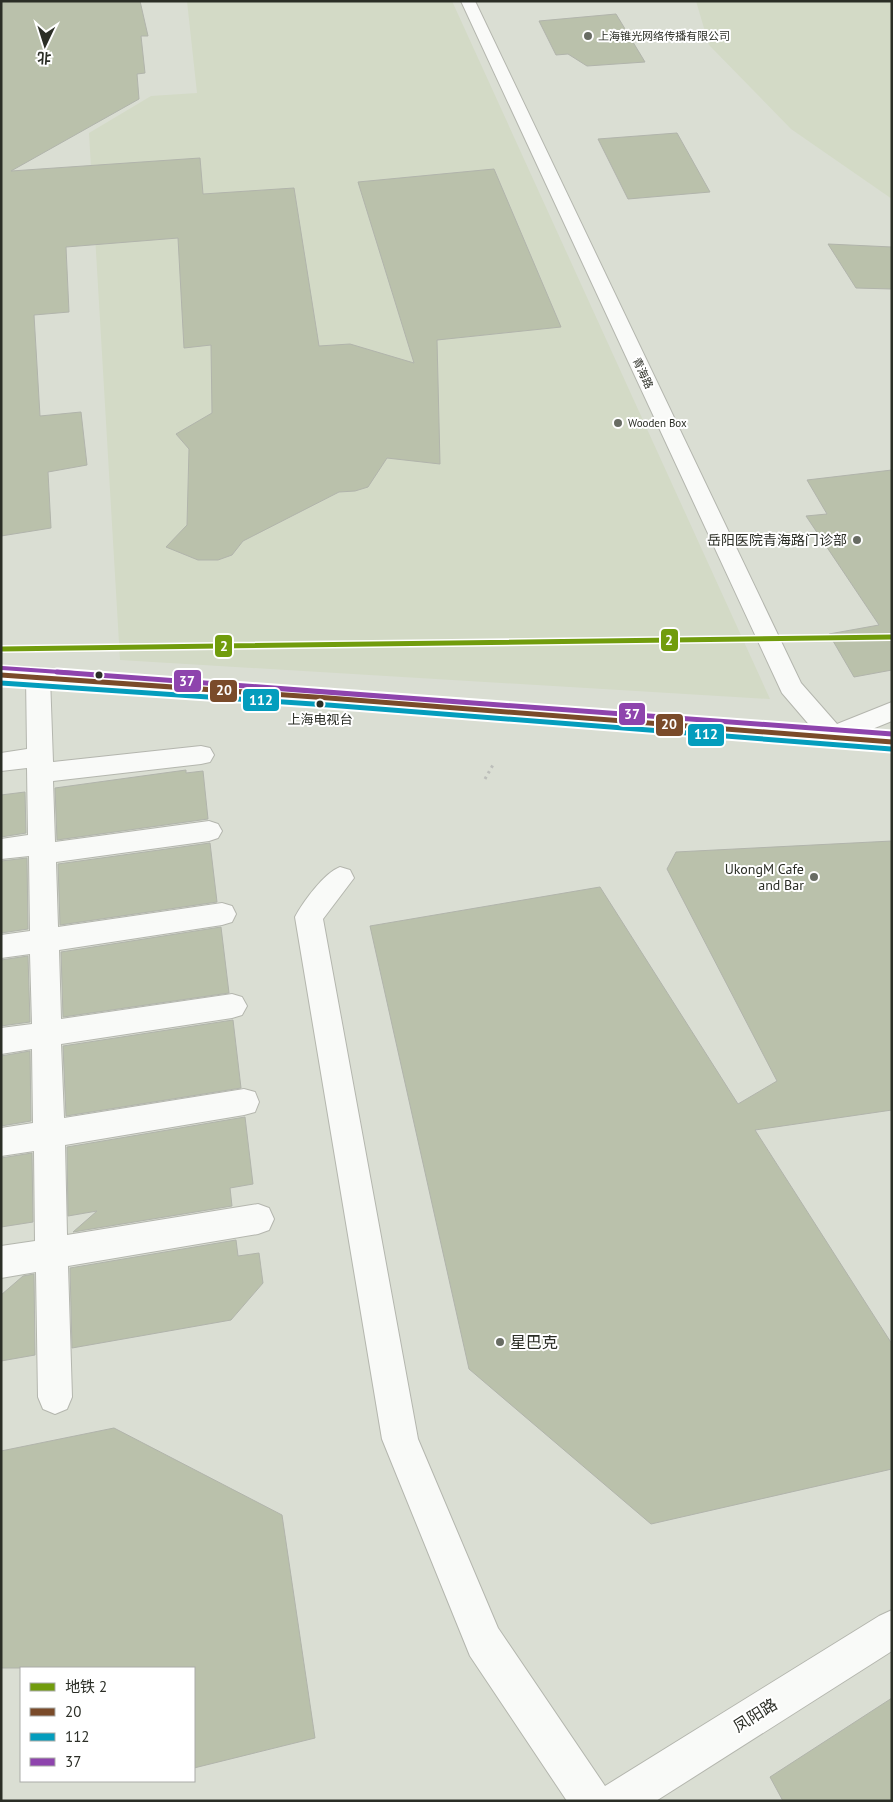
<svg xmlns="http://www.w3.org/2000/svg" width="893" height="1802" viewBox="0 0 893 1802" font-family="'PT Sans','Noto Sans SC',sans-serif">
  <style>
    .built { fill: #d3dac6 }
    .building { fill: #bac1ab; stroke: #b1b4ab }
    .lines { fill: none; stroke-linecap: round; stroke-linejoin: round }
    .minor-casing { stroke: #b4b6ae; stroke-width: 2 }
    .major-casing { stroke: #b7bab4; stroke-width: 2 }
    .path { stroke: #bcbeba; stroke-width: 3; stroke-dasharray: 2.5 4; stroke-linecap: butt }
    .minor { fill: #f9faf8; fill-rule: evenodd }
    .major { fill: #e3e7dc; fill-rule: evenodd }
    .bus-1-casing { stroke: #fff; stroke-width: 9 }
    .bus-2-casing { stroke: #fff; stroke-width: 9 }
    .bus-3-far1-casing { stroke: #fff; stroke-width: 7 }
    .bus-3-casing { stroke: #fff; stroke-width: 9 }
    .bus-1 { stroke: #7a4b2a; stroke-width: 5 }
    .bus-2 { stroke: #049dbd; stroke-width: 5 }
    .bus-3-far1 { stroke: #8e44ad; stroke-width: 4 }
    .bus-3 { stroke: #8e44ad; stroke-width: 5 }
    .metro-1-casing { stroke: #fff; stroke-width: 8 }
    .metro-1 { stroke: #719c0d; stroke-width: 5 }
    .poi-dot { fill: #686c63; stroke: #fff; stroke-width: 2 }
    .bus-dot { fill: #2b2e26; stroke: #fff; stroke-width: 2 }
    .labels { text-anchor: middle; stroke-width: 4; stroke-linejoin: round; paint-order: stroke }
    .far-poi-label { font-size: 11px; fill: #2b2e26; stroke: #fff; text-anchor: start }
    .far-street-label { font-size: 11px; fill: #2b2e26; stroke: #fff }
    .bus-label { font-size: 13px; fill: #2b2e26; stroke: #fff }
    .poi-label { font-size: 14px; fill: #2b2e26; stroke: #fff; text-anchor: end }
    .near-poi-label { font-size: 16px; fill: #2b2e26; stroke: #fff; text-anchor: start }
    .near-street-label { font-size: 16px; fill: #2b2e26; stroke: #fff }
    .line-badge { stroke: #fff; stroke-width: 2 }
    .badge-label { font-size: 14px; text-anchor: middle; font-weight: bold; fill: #fff }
  </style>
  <rect width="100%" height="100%" fill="#daded3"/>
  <!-- built -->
  <g class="built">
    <path d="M187,1H452L770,699L120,660L89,133L151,96L197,93Z"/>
    <path d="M696,1H892V199L791,129L709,45Z"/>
  </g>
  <!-- building -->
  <g class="building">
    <path d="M1,1H140L148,36H141L145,73L137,74L139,99L11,171L200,158L203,194L294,188L319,346L350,344L414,363L358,182L494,169L561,327L437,340L440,464L387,458L368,487L355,491L339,492L243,541L232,555L218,560H198L166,547L187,525L189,449L176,434L212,413L211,345L184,348L178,238L66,247L69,312L34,315L40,416L81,412L87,465L48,472L51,528L1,536Z"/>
    <path d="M616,14L645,62L587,66L568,54L556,55L539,21Z"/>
    <path d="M677,133L710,192L628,199L598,139Z"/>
    <path d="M828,244L892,247V289L856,288Z"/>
    <path d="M892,470V670L854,677L829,634L879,625L806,516L827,514L807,480Z"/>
    <path d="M186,770V773L203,771L208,819L57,840L55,788Z"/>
    <path d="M25,792L26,833L1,837V795Z"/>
    <path d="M892,841V1110L755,1130L892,1344V1469L651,1524L469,1369L370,926L600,887L738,1104L777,1081L667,869L676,852Z"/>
    <path d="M210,843L217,902L60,925L58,864Z"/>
    <path d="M27,858L28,929L1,933V861Z"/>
    <path d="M221,927L229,993L63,1017L61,952Z"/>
    <path d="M28,956L30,1022L1,1026V960Z"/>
    <path d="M233,1020L241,1088L66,1116L63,1046Z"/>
    <path d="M30,1051L31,1121L1,1126V1056Z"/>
    <path d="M245,1117L253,1184L230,1188L232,1206L73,1232L97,1211L68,1216L67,1147Z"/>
    <path d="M32,1153L33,1222L1,1227V1158Z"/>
    <path d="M236,1240L238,1256L259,1253L263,1283L231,1320L72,1348L70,1268Z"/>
    <path d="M34,1274L35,1355L1,1361V1295L23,1276Z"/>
    <path d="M114,1428L282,1515L315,1738L194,1768V1668H1V1451Z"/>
    <path d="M892,1698V1801H783L770,1777Z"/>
  </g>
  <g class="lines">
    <!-- minor casing -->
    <g class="minor-casing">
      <g id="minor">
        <path d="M461,1H475L801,683L837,724L892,702V721L833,745L824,742L782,693Z"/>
        <path d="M38,668L47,671L50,677L53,762L201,746L210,748L214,755L210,762L201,764L53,781L55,842L209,821L218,824L222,831L218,838L209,841L56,862L58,927L222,903L232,906L236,914L232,922L222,925L59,950L61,1019L232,994L242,997L247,1006L242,1015L232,1018L61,1044L64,1118L244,1089L255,1092L259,1102L255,1112L244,1115L65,1145L67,1235L258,1204L269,1208L274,1219L269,1230L258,1234L68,1266L72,1397L67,1409L55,1414L43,1409L38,1397L36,1272L1,1278V1246L35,1241L34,1151L1,1156V1128L33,1123L32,1049L1,1054V1028L32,1024L30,954L1,958V935L30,931L29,856L1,859V839L28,835L27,768L1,771V753L27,749L26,677L29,671Z"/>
        <path d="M340,867L350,870L354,878L323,919L418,1439L498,1628L605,1786L879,1616L892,1610V1651L656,1801H567L470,1656L382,1439L295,917C303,902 324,873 340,867Z"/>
      </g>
    </g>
    <!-- major casing -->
    <g class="major-casing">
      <path id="major" d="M1,667L329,689L892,733V751L329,707L1,684Z"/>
    </g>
    <!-- path -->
    <path class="path" d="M485,779L494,763"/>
    <!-- minor -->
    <use href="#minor" class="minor"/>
    <!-- major -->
    <use href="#major" class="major"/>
    <!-- bus-1 casing -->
    <g class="bus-1-casing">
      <path id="bus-1" d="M1,675L329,698L892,742"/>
    </g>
    <!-- bus-2 casing -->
    <g class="bus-2-casing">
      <path id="bus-2" d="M1,683L328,705L891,749"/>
    </g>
    <!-- bus-3-far1 casing -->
    <g class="bus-3-far1-casing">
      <path id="bus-3-far1" d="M2,668L74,673"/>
    </g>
    <!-- bus-3 casing -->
    <g class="bus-3-casing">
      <path id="bus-3" d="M57,672L892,734"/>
    </g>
    <!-- bus-1 -->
    <use href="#bus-1" class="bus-1"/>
    <!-- bus-2 -->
    <use href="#bus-2" class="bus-2"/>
    <!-- bus-3-far1 -->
    <use href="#bus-3-far1" class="bus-3-far1"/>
    <!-- bus-3 -->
    <use href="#bus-3" class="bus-3"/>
    <!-- metro-1 casing -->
    <g class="metro-1-casing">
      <path id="metro-1" d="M1,649L892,637"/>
    </g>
    <!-- metro-1 -->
    <use href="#metro-1" class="metro-1"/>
  </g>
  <!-- markers -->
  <g class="poi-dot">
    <circle cx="588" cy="36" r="5"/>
    <circle cx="618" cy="423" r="5"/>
    <circle cx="857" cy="540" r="5"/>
    <circle cx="814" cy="877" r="5"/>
    <circle cx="500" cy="1342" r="5"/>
  </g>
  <g class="bus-dot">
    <circle cx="99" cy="675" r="4.5"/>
    <circle cx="320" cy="704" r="4.5"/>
  </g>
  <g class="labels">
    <!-- far-poi labels -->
    <g class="far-poi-label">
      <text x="598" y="40">上海锥光网络传播有限公司</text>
      <text x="628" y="427">Wooden Box</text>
    </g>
    <!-- far-street labels -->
    <g class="far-street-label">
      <text transform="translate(643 373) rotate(65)" y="4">青海路</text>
    </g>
    <!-- bus labels -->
    <g class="bus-label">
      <text x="320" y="724">上海电视台</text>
    </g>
    <!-- poi labels -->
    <g class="poi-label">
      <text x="847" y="545">岳阳医院青海路门诊部</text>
      <text x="804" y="874">UkongM Cafe<tspan x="804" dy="16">and Bar</tspan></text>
    </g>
    <!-- near-poi labels -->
    <g class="near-poi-label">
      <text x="510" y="1348">星巴克</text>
    </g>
    <!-- near-street labels -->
    <g class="near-street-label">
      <text transform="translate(755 1715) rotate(-32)" y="6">凤阳路</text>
    </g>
  </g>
  <g class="line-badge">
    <rect x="660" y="628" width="19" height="24" rx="5" fill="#719c0d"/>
    <rect x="214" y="634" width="19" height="24" rx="5" fill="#719c0d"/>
    <rect x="173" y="669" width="29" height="24" rx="5" fill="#8e44ad"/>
    <rect x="209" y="679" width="29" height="24" rx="5" fill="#7a4b2a"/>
    <rect x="242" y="688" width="38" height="24" rx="5" fill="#049dbd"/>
    <rect x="618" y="702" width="28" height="24" rx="5" fill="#8e44ad"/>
    <rect x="655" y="713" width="29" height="24" rx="5" fill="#7a4b2a"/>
    <rect x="687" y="723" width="38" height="24" rx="5" fill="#049dbd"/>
  </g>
  <g class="badge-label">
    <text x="669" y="645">2</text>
    <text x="224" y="651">2</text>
    <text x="187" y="686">37</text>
    <text x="224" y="695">20</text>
    <text x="261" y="705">112</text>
    <text x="632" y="719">37</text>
    <text x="669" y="729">20</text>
    <text x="706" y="739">112</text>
  </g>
  <!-- border -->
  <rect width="893" height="1802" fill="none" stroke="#2b2e26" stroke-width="5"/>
  <!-- legend -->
  <rect x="20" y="1667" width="175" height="115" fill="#ffffff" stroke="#aaaba8"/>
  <rect x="30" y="1683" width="25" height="8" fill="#719c0d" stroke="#aaaba8"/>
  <text x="65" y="1692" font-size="15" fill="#2b2e26">地铁 2</text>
  <rect x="30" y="1708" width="25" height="8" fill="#7a4b2a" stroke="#aaaba8"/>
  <text x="65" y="1717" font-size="15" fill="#2b2e26">20</text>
  <rect x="30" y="1733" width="25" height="8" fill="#049dbd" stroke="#aaaba8"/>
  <text x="65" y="1742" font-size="15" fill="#2b2e26">112</text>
  <rect x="30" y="1758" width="25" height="8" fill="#8e44ad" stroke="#aaaba8"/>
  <text x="65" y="1767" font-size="15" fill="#2b2e26">37</text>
  <!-- north arrow -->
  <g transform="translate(45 45) rotate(184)" stroke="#ffffff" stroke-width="4" paint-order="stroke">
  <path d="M0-4L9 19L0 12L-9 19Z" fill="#2b2e26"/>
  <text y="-8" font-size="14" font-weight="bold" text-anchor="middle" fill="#2b2e26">北</text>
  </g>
</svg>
